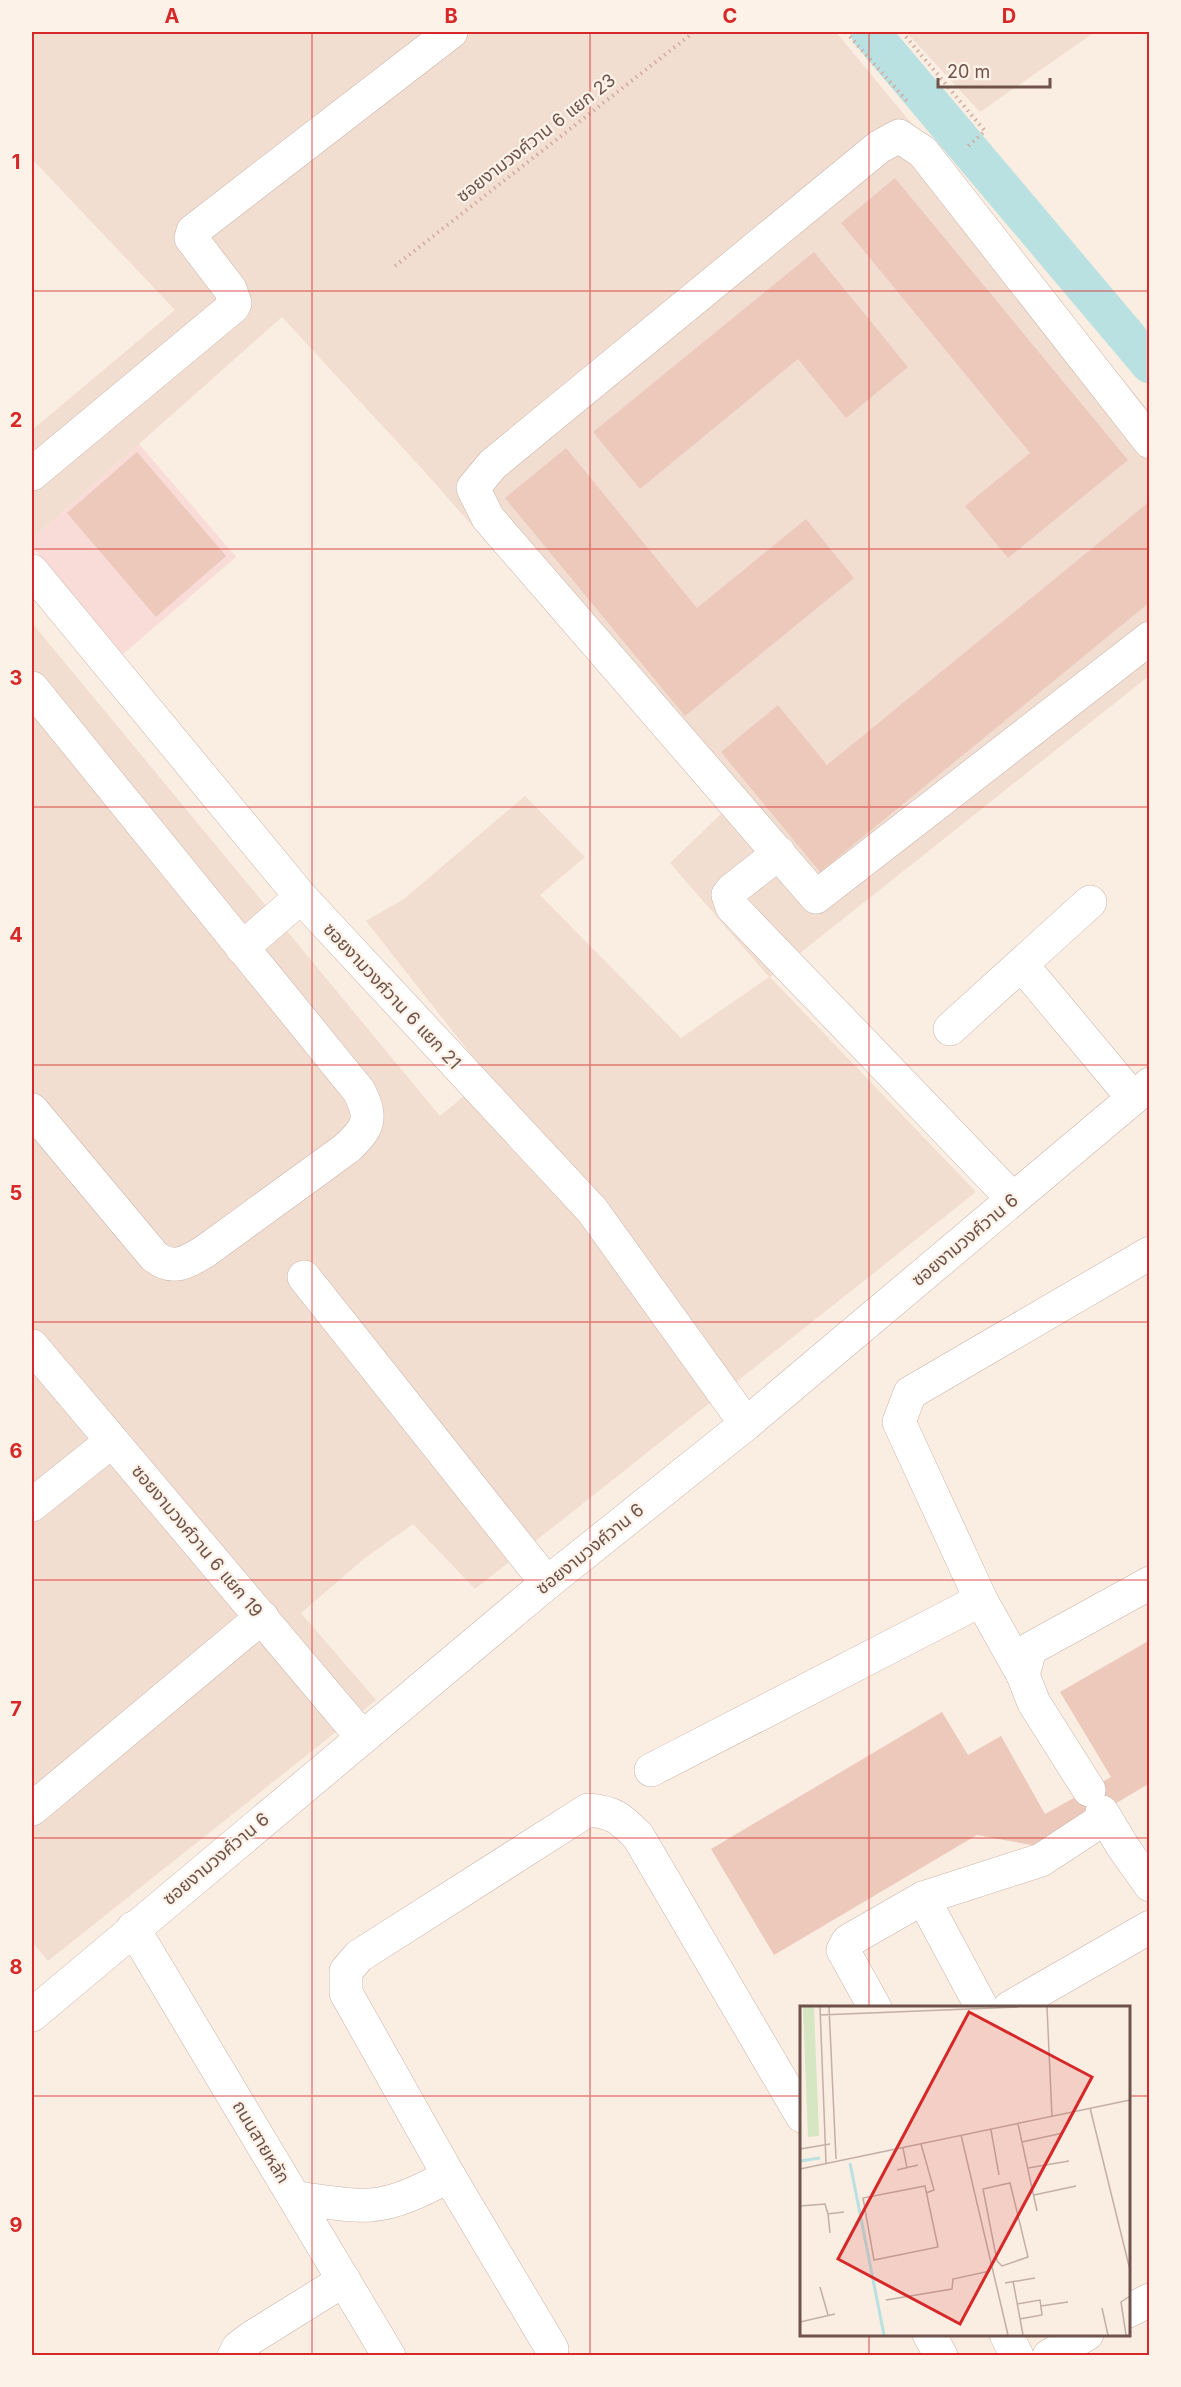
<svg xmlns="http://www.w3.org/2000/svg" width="1181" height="2387" viewBox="0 0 1181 2387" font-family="Inter,'Noto Sans Thai',sans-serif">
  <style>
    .residential { fill: #f1ded1 }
    .commercial { fill: #f9dcd7 }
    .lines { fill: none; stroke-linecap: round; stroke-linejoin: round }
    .canal { stroke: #b9e1e1; stroke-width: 39 }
    .building { fill: #edc9bc }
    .minor-casing { stroke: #c9b4aa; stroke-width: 34 }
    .path { stroke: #d1aca0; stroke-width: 4; stroke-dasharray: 1.5 4.5; stroke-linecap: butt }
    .minor { stroke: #fff; stroke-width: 33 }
    .grid { fill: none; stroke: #d62828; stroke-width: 1.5; stroke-opacity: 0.55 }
    .labels { text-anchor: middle; stroke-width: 4.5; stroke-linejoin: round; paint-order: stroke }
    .street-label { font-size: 18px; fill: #6f534b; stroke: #fdf2e8 }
    .inset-river { fill: none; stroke: #b9e1e1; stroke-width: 3 }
    .inset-road { fill: none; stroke: #c2afa6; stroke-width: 1.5 }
    .view { fill: #d62828; fill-opacity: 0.15; stroke: #d62828; stroke-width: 3 }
    .inset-edge { fill: none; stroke: #6f534b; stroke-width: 3 }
    .neatline { fill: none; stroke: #d62828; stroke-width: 2 }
    .grid-label { font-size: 20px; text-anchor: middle; font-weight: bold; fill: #d62828 }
  </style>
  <rect width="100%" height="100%" fill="#faede2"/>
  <!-- residential -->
  <g class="residential">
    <path d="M32,32H836L1149,411V676L770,977L976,1192L475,1589L413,1524L365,1558L301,1613L376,1700L48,1961L32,1942V623L440,1116L488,1076L366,921L404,899L525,796L585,857L540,895L681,1038L769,977L670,863L723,812L425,472L282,317L32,539V430L175,310L32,159Z"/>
    <path d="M906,32H1095L980,112Z"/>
  </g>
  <!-- commercial -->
  <path class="commercial" d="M139,444L236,557L123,654L32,546V539Z"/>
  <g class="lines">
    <!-- canal -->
    <path class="canal" d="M870,32L1150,364"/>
  </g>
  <!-- building -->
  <g class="building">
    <path d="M895,178L1128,460L1008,558L965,506L1030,453L841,223Z"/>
    <path d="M814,252L908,367L846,418L798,359L640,489L593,432Z"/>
    <path d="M566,448L697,608L806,519L854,578L685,716L505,498Z"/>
    <path d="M137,452L226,556L156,617L67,513Z"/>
    <path d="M1150,501V602L820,872L721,752L778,705L827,765Z"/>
    <path d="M1150,1640V1783L1042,1847L977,1835L774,1955L711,1849L942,1712L968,1755L1001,1736L1045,1814L1111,1777L1060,1692Z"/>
  </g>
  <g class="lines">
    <!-- minor casing -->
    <g class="minor-casing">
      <g id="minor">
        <path d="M1150,442L923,152L899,136L879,147L493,464L473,488L488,518L816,897L1150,638"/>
        <path d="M32,474L233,307L235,303L230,289L191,238L193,231L451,32"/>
        <path d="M32,571L301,897L592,1210L746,1424"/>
        <path d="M32,688L359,1091C373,1119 369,1127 347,1148L204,1252C186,1263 172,1271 154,1256L32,1110"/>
        <path d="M779,853L732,890L728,895L732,907L1013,1199"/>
        <path d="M242,948L301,897"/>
        <path d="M1022,965L1133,1098"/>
        <path d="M950,1029L1090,902"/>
        <path d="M304,1277L547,1583"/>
        <path d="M32,1346L362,1737"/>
        <path d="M32,1505L112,1441"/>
        <path d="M1023,1675L981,1600L899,1422L910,1393L1150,1253"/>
        <path d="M651,1770L981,1600"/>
        <path d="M1089,1790L1034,1703L1023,1675L1030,1649L1150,1583"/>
        <path d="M32,1809L262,1617"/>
        <path d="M1102,1812L1123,1847L1150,1885"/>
        <path d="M923,1898L982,2008"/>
        <path d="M133,1928L389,2356"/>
        <path d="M875,2008L843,1950L848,1941L923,1898L1041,1860L1105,1818"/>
        <path d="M1009,2008L1150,1927"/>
        <path d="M32,2015L547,1583L746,1424L1150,1084"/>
        <path d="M449,2176L552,2349"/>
        <path d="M295,2198C316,2200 349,2207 370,2205C398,2203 424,2189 449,2176L346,1993V1971L359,1956L588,1810C614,1812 620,1818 638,1836L802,2116"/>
        <path d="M1128,2311L1150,2300"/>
        <path d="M929,2334L941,2356"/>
        <path d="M1006,2334L1017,2356"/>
        <path d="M234,2356L238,2348L251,2338L344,2280"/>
        <path d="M1049,2356L1087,2334"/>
      </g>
    </g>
    <!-- path -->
    <g class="path">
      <path d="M846,32L907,101"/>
      <path d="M902,32L985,131L966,148"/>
      <path d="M395,266L694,32"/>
    </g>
    <!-- minor -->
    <use href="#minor" class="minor"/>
  </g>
  <!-- grid -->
  <path class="grid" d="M312,32V2356M590,32V2356M869,32V2008M32,291H1150M32,549H1150M32,807H1150M32,1065H1150M32,1322H1150M32,1580H1150M32,1838H1150M32,2096H802M1128,2096H1150M869,2334V2356"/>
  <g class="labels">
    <!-- street labels -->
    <g class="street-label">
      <text transform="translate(536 138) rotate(-38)" y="6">ซอยงามวงศ์วาน 6 แยก 23</text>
      <text transform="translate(392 996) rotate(47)" y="6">ซอยงามวงศ์วาน 6 แยก 21</text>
      <text transform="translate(965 1240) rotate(-40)" y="6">ซอยงามวงศ์วาน 6</text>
      <text transform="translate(197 1541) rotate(50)" y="6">ซอยงามวงศ์วาน 6 แยก 19</text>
      <text transform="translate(590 1549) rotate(-39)" y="6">ซอยงามวงศ์วาน 6</text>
      <text transform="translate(216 1859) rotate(-40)" y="6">ซอยงามวงศ์วาน 6</text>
      <text transform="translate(261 2142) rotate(59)" y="6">ถนนสายหลัก</text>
    </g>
  </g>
  <!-- overview -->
  <g transform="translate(800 2006)">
    <rect width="330" height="330" fill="#faede2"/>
    <path d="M3,1H14L19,130L8,131Z" fill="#d6e6c2"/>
    <path class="inset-river" d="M0,155L20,152M50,157L84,329"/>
    <path class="inset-road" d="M20,1L26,157M29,1L36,153M247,1L252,111M20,9L218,1M290,102L330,264M218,118L237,205M191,124L199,169M161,129L208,329M222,136L263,127M121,138L134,184L126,187M103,142L107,162M0,143L30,138M228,162L269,155M0,163L330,94M97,164L118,159M210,177L228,251L202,260L197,255L183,183ZM125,180L138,241L74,254L63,192ZM234,189L276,180M0,200L25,198L28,208L44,206M28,208L30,227M213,275L223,329M205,277L235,272M20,281L28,309M86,294L152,283L153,273L190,265M217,298L240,294L242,309L220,313M241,300L268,296M302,302L308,329M0,316L35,308M326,329L321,296L330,290"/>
    <path class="view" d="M169,6L292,71L160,318L38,253Z"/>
    <rect width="330" height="330" class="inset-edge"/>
  </g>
  <!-- border -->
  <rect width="1181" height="2387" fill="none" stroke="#fdf2e8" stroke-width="66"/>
  <!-- scale -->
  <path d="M938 78v9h112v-9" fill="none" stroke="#6f534b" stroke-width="3"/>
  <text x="947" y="78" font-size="18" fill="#6f534b" stroke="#fdf2e8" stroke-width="4.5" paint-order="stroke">20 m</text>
  <rect x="33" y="33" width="1115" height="2321" class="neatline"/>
  <g class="grid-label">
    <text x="172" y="23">A</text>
    <text x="451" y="23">B</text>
    <text x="730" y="23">C</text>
    <text x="1009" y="23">D</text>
    <text x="16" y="169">1</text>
    <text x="16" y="427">2</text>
    <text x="16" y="685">3</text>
    <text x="16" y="942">4</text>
    <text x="16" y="1200">5</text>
    <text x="16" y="1458">6</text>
    <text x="16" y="1716">7</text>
    <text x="16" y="1974">8</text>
    <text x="16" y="2232">9</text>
  </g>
</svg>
